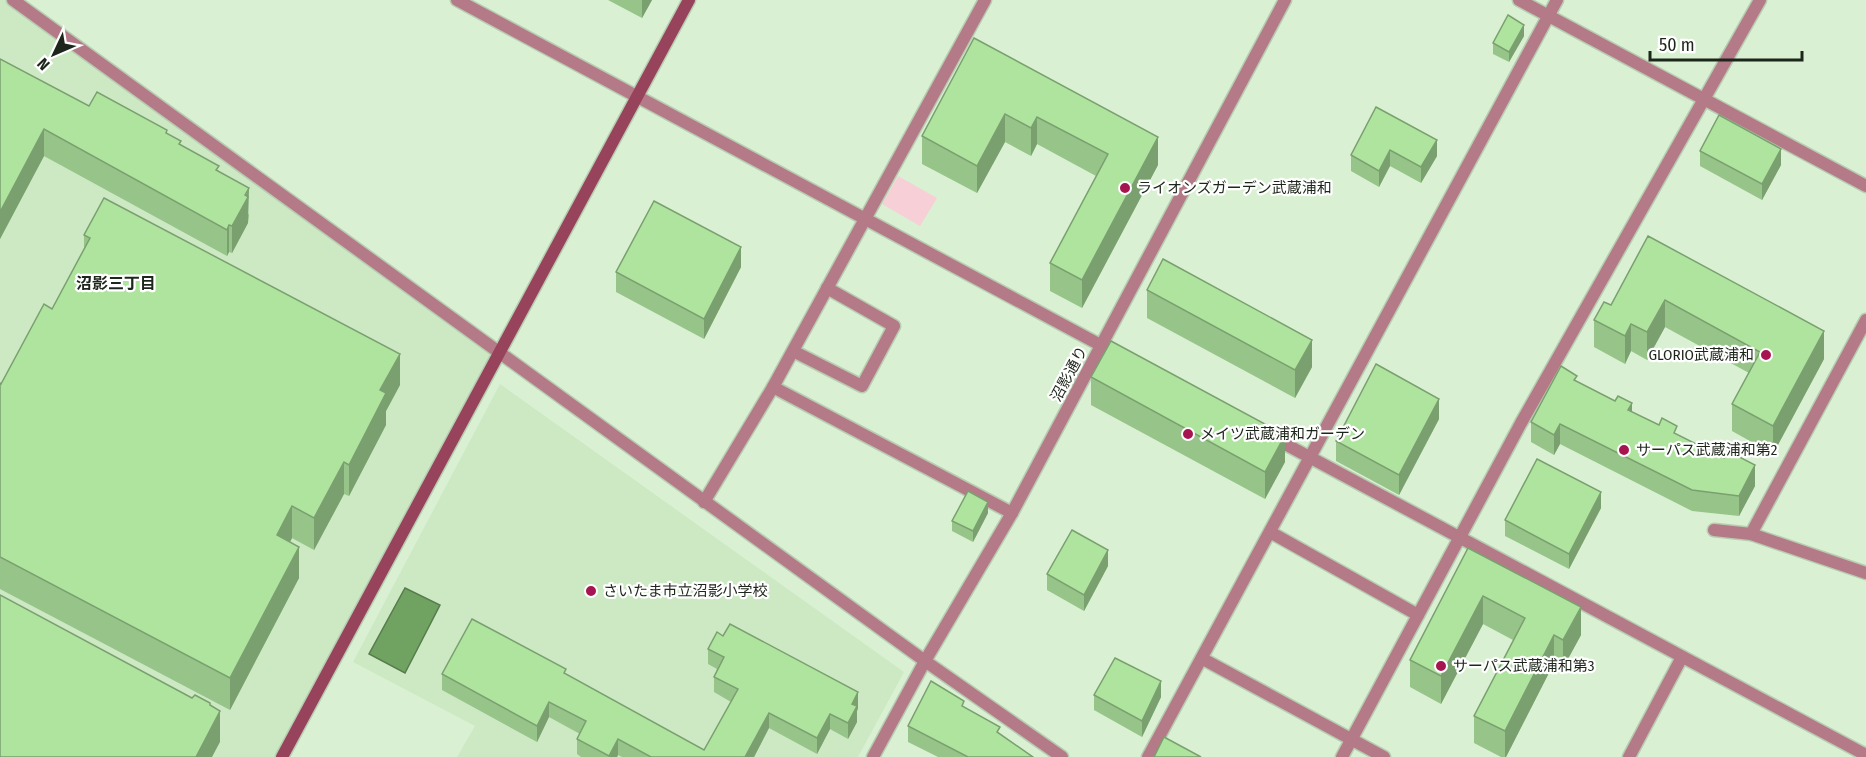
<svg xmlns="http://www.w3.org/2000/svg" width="1866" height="757" viewBox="0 0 1866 757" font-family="'Fira Sans Condensed','Noto Sans JP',sans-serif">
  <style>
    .built { fill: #cce9c3 }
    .green { fill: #f7cfd7 }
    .water { fill: #70a261; stroke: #577d4c; stroke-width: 1.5 }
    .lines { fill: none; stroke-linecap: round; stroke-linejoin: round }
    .street-casing { stroke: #b7ccb1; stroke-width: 15 }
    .secondary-casing { stroke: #b7ccb1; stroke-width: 15 }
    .street { stroke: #b57a88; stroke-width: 12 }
    .secondary { stroke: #96435b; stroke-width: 12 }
    .wall { fill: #96c489 }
    .shaded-wall { fill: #7aa06f }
    .building { fill: #afe49f; stroke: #7aa06f; stroke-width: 1.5 }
    .poi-dot { fill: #a71551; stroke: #fff; stroke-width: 2 }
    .labels { text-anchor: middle; stroke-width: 4.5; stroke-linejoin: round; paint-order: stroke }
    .poi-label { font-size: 15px; fill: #1d261b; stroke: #fff; text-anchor: start }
    .street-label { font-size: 15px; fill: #1d261b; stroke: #fff }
    .neighbourhood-label { font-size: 16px; font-weight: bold; fill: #1d261b; stroke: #fff }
  </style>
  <rect width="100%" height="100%" fill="#d9f1d2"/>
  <!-- built -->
  <g class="built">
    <path d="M0,0H13L499,353L282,757H0Z"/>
    <path d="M500,384L904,672L858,757H457L475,726L353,662Z"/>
  </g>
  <!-- green -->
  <path class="green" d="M898,176L937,198L920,226L882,204Z"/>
  <!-- water -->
  <path class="water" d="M405,588L440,605L405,673L369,654Z"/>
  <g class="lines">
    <!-- street casing -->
    <g class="street-casing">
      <g id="street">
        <path d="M13,0L925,661L1062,757"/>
        <path d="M457,0L1119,355"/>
        <path d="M1519,0L1866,186"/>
        <path d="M793,351L862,386L894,326L827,288"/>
        <path d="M773,387L1012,513"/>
        <path d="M1272,437L1866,755"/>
        <path d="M704,502L773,387L985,0"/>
        <path d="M1714,530L1751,534L1866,573"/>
        <path d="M1270,532L1418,615"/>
        <path d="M1751,534L1866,320"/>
        <path d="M1203,659L1384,757"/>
        <path d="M873,757L925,661L1012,513L1285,0"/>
        <path d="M1148,757L1557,0"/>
        <path d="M1342,757L1521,423L1760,0"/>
        <path d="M1629,757L1682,657"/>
      </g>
    </g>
    <!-- secondary casing -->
    <g class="secondary-casing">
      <path id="secondary" d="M282,757L689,0"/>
    </g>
    <!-- street -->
    <use href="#street" class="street"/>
    <!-- secondary -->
    <use href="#secondary" class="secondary"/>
  </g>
  <!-- wall -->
  <g class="wall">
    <path d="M608,0H652L642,18Z"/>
    <path d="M1524,36L1509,62L1493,54V43Z"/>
    <path d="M974,38L1158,165L1082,308L1050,291V263L1096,176L1037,144L1031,156L1005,142L977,193L922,164V136Z"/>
    <path d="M0,59L89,106L167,133L181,145L219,171L249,215L248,223L232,253L229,252L227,256L44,156L0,239Z"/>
    <path d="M1437,140V156L1421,183L1390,166L1379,187L1351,171V155Z"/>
    <path d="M1700,151L1781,165L1762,200L1700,166Z"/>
    <path d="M84,235L400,385L386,411V425L349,496L344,494L314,550L292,538L290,542L299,578L230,710L0,589V383L1,384L52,309L84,249Z"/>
    <path d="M1648,236L1824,359L1773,454L1732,431V404L1749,373L1665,327L1647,360L1631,351L1625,364L1594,347V320L1611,305Z"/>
    <path d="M741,267L704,339L616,292V272Z"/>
    <path d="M1147,290L1312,367L1295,398L1147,318Z"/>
    <path d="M1091,377L1285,462L1265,499L1091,405Z"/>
    <path d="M1577,382L1632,412L1677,435L1755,486L1739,516L1692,511L1560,444L1554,455L1531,442V422Z"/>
    <path d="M1439,419L1399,495L1336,461V441Z"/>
    <path d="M1601,508L1569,569L1505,536V520Z"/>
    <path d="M988,513L973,542L952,531V521Z"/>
    <path d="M1468,548L1581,635L1563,668L1554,663L1506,757H1501L1474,743V716L1513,640L1483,624L1441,704L1410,687V660Z"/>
    <path d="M1108,566L1084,611L1047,590V574Z"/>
    <path d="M708,649L858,708L857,711V722L848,739L830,729L817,754L769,728L754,757H622L618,755L617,757H581L577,754V739L580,734L549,717L537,742L442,690V674H566L704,750L731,702L714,692V677L717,669L708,664Z"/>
    <path d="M1094,695L1161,697L1142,737L1094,710Z"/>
    <path d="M964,708L1000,733L1033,757H938L908,742V726Z"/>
  </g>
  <!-- shaded-wall -->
  <g class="shaded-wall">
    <path d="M642,0H652L642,18Z"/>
    <path d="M1524,25V36L1509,62V52Z"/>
    <path d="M1005,114V142L977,193V166Z"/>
    <path d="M1037,117V144L1031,156V128Z"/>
    <path d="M44,129V156L0,239V212Z"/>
    <path d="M1158,137V165L1082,308V280Z"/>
    <path d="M1437,140V156L1421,183V167Z"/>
    <path d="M1781,149V165L1762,200V184Z"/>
    <path d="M1390,150V166L1379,187V171Z"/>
    <path d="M249,188L248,223L232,253V226Z"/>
    <path d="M229,225V252L227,256V230Z"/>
    <path d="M741,247V267L704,339V319Z"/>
    <path d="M1665,300V327L1647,360V332Z"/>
    <path d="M1631,324V351L1625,364V336Z"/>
    <path d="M1824,331V359L1773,454V426Z"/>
    <path d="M1312,340V367L1295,398V370Z"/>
    <path d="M400,354V385L386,411V425L349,496V465L380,390Z"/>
    <path d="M1439,399V419L1399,495V475Z"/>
    <path d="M1632,403V423L1628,410Z"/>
    <path d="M1560,424V444L1554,455V435Z"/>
    <path d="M1285,435V462L1265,499V472Z"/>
    <path d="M344,462V494L314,550V518Z"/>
    <path d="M1755,465V486L1739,516V496Z"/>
    <path d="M1601,492V508L1569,569V554Z"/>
    <path d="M988,502V513L973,542V531Z"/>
    <path d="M292,506V538L277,567V535Z"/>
    <path d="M299,547V578L230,710V678Z"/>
    <path d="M1108,550V566L1084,611V595Z"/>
    <path d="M1483,596V624L1441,704V676Z"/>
    <path d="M1581,607V635L1563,668V640Z"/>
    <path d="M1554,635V663L1506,757H1505V731Z"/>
    <path d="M1161,681V697L1142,737V721Z"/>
    <path d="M858,692V708L857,711V722L848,739V723L852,704Z"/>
    <path d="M549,702V717L537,742V726Z"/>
    <path d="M210,703V729L220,711V742L212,757H196Z"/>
    <path d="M769,713V728L754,757H745Z"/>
    <path d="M830,714V729L817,754V738Z"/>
    <path d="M618,739V755L617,757H609Z"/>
  </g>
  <!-- building -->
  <g class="building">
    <path d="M1508,15L1524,25L1509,52L1493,43Z"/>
    <path d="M974,38L1158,137L1082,280L1050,263L1108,154L1037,117L1031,128L1005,114L977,166L922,136Z"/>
    <path d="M0,59L89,106L97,92L167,130L166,133L181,141L179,144L219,166L216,170L249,188L245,195L248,197L232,226L229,225L227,230L44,129L0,212Z"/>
    <path d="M1376,107L1437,140L1421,167L1390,150L1379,171L1351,155Z"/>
    <path d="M1719,115L1781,149L1762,184L1700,151Z"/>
    <path d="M104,198L400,354L380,390L386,393L349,465L344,462L314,518L292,506L277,535L299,547L230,678L0,557V383L1,384L44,304L52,309L90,238L84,235Z"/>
    <path d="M654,201L741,247L704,319L616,272Z"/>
    <path d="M1648,236L1824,331L1773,426L1732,404L1760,352L1665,300L1647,332L1631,324L1625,336L1594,320L1604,302L1611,305Z"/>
    <path d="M1163,259L1312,340L1295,370L1147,290Z"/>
    <path d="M1111,341L1285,435L1265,472L1091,377Z"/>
    <path d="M1376,364L1439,399L1399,475L1336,441Z"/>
    <path d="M1561,366L1577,376L1574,380L1615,401L1618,396L1632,403L1628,410L1659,425L1662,418L1677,426L1674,433L1724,458L1728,451L1755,465L1739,496L1692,490L1560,424L1554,435L1531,422Z"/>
    <path d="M1537,459L1601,492L1569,554L1505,520Z"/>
    <path d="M968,491L988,502L973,531L952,521Z"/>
    <path d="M1072,530L1108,550L1084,595L1047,574Z"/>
    <path d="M1468,548L1581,607L1563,640L1554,635L1505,731L1474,716L1525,618L1483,596L1441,676L1410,660Z"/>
    <path d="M0,595L192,698L195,695L210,703V705L220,711L196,757H0Z"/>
    <path d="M472,619L566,669L564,673L704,750L738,689L714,677L724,657L708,649L717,632L723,636L730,624L858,692L852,704L857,706L848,723L830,714L817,738L769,713L745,757H651L618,739L609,756L577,739L586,721L549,702L537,726L442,674Z"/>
    <path d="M1115,658L1161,681L1142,721L1094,695Z"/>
    <path d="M931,681L964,701L962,706L1000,727L997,732L1033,757H968L908,726Z"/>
    <path d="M1164,737L1201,757H1154Z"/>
  </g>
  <!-- markers -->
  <g class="poi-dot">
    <circle cx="1125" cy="188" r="6"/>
    <circle cx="1766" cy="355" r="6"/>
    <circle cx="1188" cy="434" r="6"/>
    <circle cx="1624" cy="450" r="6"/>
    <circle cx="591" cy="591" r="6"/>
    <circle cx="1441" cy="666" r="6"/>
  </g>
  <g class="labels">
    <!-- poi labels -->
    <g class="poi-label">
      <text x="1137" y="193">ライオンズガーデン武蔵浦和</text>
      <text x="1754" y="360" text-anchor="end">GLORIO武蔵浦和</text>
      <text x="1200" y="439">メイツ武蔵浦和ガーデン</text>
      <text x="1636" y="455">サーパス武蔵浦和第2</text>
      <text x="603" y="596">さいたま市立沼影小学校</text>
      <text x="1453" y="671">サーパス武蔵浦和第3</text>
    </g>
    <!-- street labels -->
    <g class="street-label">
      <text transform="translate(1069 374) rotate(-62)" y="5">沼影通り</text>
    </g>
    <!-- neighbourhood labels -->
    <g class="neighbourhood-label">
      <text x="116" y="289">沼影三丁目</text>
    </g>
  </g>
  <!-- north arrow -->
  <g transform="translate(54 54) rotate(226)" stroke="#ffffff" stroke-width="4.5" paint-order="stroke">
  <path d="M0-4.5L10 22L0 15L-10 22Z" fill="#1d261b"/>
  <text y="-9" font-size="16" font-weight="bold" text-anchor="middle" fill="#1d261b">N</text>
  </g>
  <!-- scale -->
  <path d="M1650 51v9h152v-9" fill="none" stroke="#1d261b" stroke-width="3"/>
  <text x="1659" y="51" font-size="18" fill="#1d261b" stroke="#ffffff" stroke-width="4.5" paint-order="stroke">50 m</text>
</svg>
